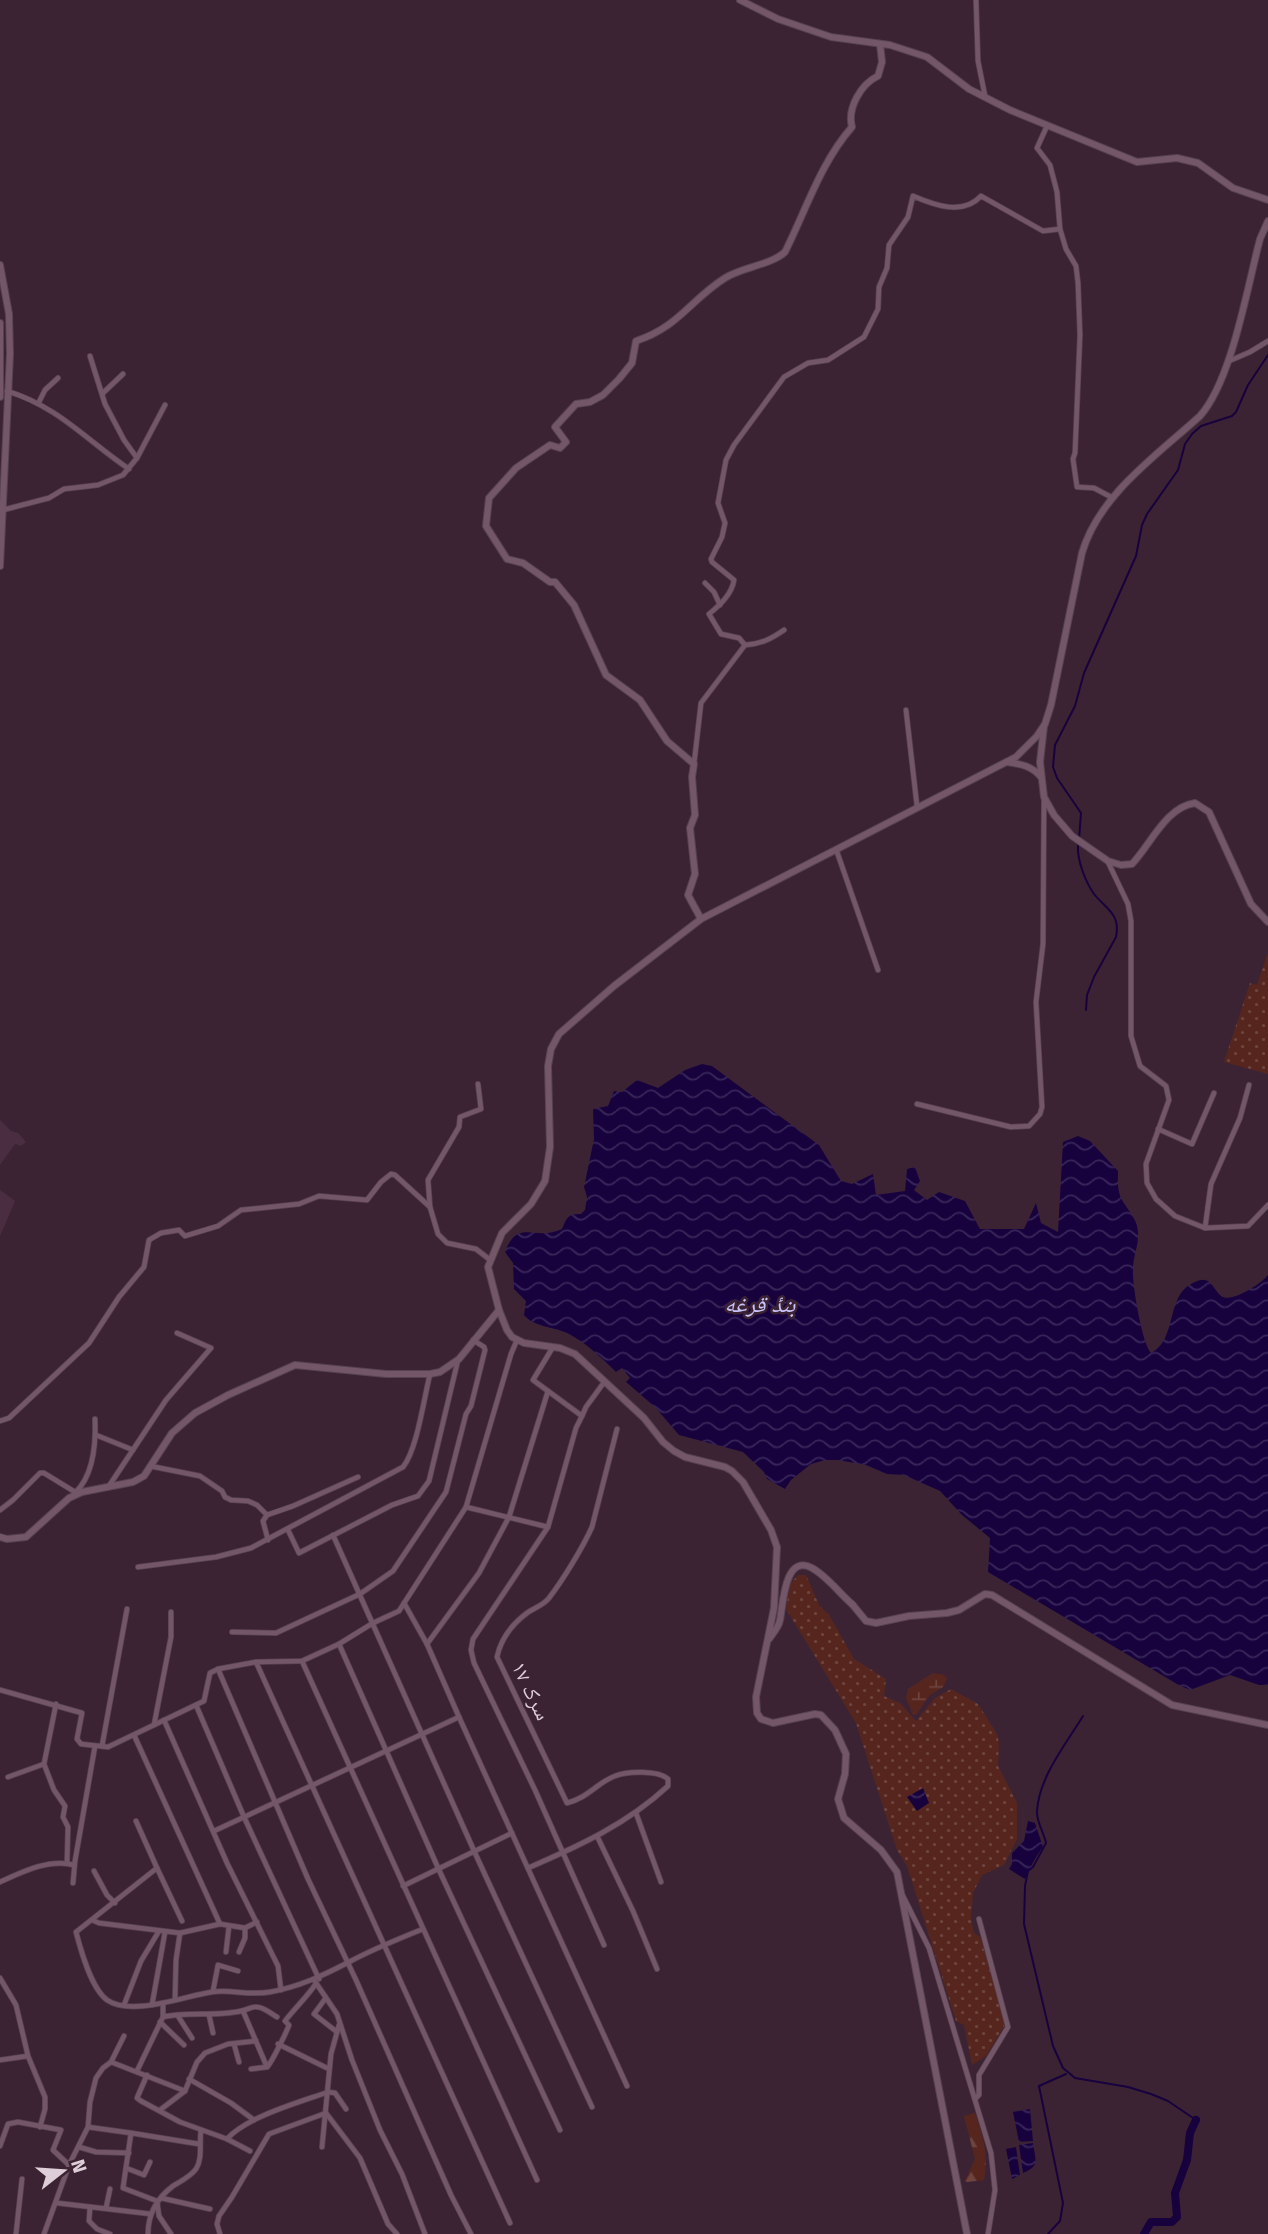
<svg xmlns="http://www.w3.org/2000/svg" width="1268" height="2234" viewBox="0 0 1268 2234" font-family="'Fira Sans','Noto Naskh Arabic',sans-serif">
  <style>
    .built { fill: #4b2d41 }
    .green { fill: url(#green-dots) }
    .forest { fill: url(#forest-firs) }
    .wetland { fill: url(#wetland-marsh) }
    .water { fill: url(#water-waves) }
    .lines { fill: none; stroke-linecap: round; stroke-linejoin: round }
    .stream { stroke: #17023e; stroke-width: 2 }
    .river { stroke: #17023e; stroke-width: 8 }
    .street-casing { stroke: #574250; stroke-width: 6 }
    .secondary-casing { stroke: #574250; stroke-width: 8 }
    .street { stroke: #735769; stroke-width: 4.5 }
    .secondary { stroke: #735769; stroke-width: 6 }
    .labels { text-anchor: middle; stroke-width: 5; stroke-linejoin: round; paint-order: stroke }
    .street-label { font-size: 21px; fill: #deced8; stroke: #3c2333 }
    .water-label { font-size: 23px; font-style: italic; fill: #c9c3fc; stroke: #3c2333 }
  </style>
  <defs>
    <pattern id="green-dots" width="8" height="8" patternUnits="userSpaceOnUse" patternTransform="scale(1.75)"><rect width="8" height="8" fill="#56261e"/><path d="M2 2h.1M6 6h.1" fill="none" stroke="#6e443e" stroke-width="1.8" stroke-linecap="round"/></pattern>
    <pattern id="forest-firs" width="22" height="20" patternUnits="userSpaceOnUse" patternTransform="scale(1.75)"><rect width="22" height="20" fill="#56261e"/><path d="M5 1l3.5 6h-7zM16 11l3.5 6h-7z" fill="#6e443e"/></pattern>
    <pattern id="wetland-marsh" width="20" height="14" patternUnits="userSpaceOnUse" patternTransform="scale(1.75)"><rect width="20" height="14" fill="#56261e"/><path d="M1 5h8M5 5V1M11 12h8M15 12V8" fill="none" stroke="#6e443e"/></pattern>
    <pattern id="water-waves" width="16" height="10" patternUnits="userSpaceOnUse" patternTransform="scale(1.75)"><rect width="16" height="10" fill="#17023e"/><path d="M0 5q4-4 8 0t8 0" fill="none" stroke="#382659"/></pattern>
  </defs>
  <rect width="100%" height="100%" fill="#3c2333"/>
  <!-- built -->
  <g class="built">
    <path d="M0,1120L11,1131L18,1133L26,1142L21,1146L15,1144L0,1165Z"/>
    <path d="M0,1190L15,1201L0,1236Z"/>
  </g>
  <!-- green -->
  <g class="green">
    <path d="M1268,952V1074L1224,1062L1250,983L1257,985Z"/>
    <path d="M798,1575H806L819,1605L829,1615L854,1659L886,1679L884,1696L900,1703L916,1721L935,1698L951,1689L978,1704L997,1734L999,1743L998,1766L1017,1803V1839L1004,1865L982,1875L973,1893L971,1919L974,1933L980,1937L1006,2023L986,2056L972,2065L964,2025L956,2021L907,1866L897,1850L856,1723L786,1609L790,1584Z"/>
  </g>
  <!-- forest -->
  <path class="forest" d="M975,2113C983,2137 989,2154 984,2180L967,2182L965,2181L975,2159L964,2116Z"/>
  <!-- wetland -->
  <path class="wetland" d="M933,1673L944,1675L947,1679L943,1687L930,1695L916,1715H913L906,1698L908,1689Z"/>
  <!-- water -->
  <g class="water">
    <path d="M702,1064L712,1066L819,1145L841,1181L852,1184L873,1174L876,1195L905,1191L907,1169L915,1167L920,1181L914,1190L927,1200L939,1192L965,1201L980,1229H1024L1036,1203L1041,1223L1058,1232L1063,1142L1078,1136L1090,1141L1118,1171C1118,1180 1117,1189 1121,1198C1126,1208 1134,1215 1137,1226C1141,1242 1133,1254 1133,1269C1132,1284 1142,1343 1151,1353C1177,1340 1166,1297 1191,1284C1211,1273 1210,1286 1221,1296C1231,1304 1262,1283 1268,1275V1685H1259L1230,1675L1190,1690L1177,1684L988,1572L990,1538L962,1515L940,1491L904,1475L887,1474L866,1465L838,1460H825L811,1464L791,1480L785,1489L767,1479L764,1472L743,1452L679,1435L655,1407L626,1382L630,1378L622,1368L616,1372C602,1358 586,1343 569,1334C554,1326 535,1328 524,1315L526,1301L514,1289L513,1263L505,1252C518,1217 535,1242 562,1229C567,1217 568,1214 581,1214L585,1210L587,1197L584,1187L594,1139L593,1109L608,1106L614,1091L622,1092L637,1080L658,1088L685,1070Z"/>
    <path d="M923,1788L929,1803L917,1811L907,1797Z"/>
    <path d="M1028,1821L1035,1823L1043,1847C1036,1856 1029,1870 1025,1879L1009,1869L1012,1864V1853L1024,1841Z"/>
    <path d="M1030,2109L1033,2141L1019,2142L1013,2112Z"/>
    <path d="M1033,2143C1035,2159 1041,2166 1023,2173L1019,2145Z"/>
    <path d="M1016,2147L1020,2175L1012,2179L1006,2149Z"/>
  </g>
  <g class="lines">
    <!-- stream -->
    <g class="stream">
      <path d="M1079,840L1081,813L1057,778L1053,767L1055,745L1075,706L1084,673L1136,556L1142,525L1147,514L1178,470L1185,444L1192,434L1201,426L1232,416L1236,412L1248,385L1268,355"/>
      <path d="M1078,845C1077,860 1085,881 1094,894C1106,909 1121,914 1116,937L1094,977L1087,995L1086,1010"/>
      <path d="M1083,1716C1066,1744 1039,1777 1037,1811C1036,1821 1044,1833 1046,1843L1033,1867L1028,1871L1025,1886L1024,1924L1053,2046L1063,2068L1075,2078L1128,2087L1151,2094L1168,2101L1196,2120"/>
      <path d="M1048,2234L1060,2221L1063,2203L1039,2086L1066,2074"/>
    </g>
    <!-- river -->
    <path class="river" d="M1144,2234L1151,2222H1172L1177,2217L1175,2193L1187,2160L1190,2133L1196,2120"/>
    <!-- street casing -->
    <g class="street-casing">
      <g id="street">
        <path d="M976,0L978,61L985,96"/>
        <path d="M1047,126L1037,148L1050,165L1057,192L1060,229L1066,249L1076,266L1078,283L1080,335L1075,453L1073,459L1077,487L1094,488L1111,497"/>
        <path d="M90,356L105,404L124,440L137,458"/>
        <path d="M1229,361L1250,352L1268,341"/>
        <path d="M7,391C59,407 86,440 129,469"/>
        <path d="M103,393L123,374"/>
        <path d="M39,402L45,390L58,378"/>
        <path d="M3,510L49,498L64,489L98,485L123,475L137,458L165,405"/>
        <path d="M705,583L714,592L720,605"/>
        <path d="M745,645L739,638L721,634L709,614C720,605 732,594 734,580L712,562L711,559L722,537L725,523L718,503L726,460L734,445L784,377L808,363L828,360L864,337L878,309L879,287L887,268L889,245L908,217L913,196C934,205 963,216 981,196L1043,231L1060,229"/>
        <path d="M906,710L917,806"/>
        <path d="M694,764L701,703L745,645C761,644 771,639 784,630"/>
        <path d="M836,849L878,970"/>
        <path d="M1108,862L1128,904L1131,921V1036L1140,1066L1166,1086L1169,1100L1146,1164L1147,1183L1156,1199L1175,1216L1205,1228L1248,1226L1268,1205"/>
        <path d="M478,1084L481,1109L460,1117L459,1127L428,1180L430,1207L438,1234L447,1243L476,1249L489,1259"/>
        <path d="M917,1104L1011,1127L1029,1126L1040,1114L1042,1107L1036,1002L1043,944L1044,799"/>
        <path d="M1158,1129L1192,1144L1214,1093"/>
        <path d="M1205,1228L1211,1184L1240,1118L1249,1085"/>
        <path d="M553,1347L533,1380L582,1416L586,1407L605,1381"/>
        <path d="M582,1416L576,1428L548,1527L473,1639L471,1650L474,1663L535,1790L604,1945"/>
        <path d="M0,1421L9,1418L89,1343L119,1297L144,1267L149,1240L161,1233L179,1230L185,1236L218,1226L241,1210L299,1204L319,1196L367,1200L381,1182L391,1174L395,1175L430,1207"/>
        <path d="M96,1435L133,1450"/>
        <path d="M150,1466L200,1476L222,1491L225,1497L231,1500L248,1501L257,1505L267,1515"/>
        <path d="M109,1486L166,1400L211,1348L177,1333"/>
        <path d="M75,1493C94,1475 96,1444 95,1419"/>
        <path d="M466,1507L548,1527"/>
        <path d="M0,1510L13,1500L40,1473H44L75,1492"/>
        <path d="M267,1515L293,1506L358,1477"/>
        <path d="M267,1515L263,1521L268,1540"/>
        <path d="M288,1530L299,1553L392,1505L418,1496L429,1481L458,1360"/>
        <path d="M333,1535L475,1853L592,2107"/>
        <path d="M138,1567L216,1557L251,1548L403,1467C417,1450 424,1398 430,1374"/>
        <path d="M232,1632L276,1633L360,1594L393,1571L446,1492L466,1414L471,1406L485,1350L484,1347L473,1340"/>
        <path d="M339,1644L439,1870L560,2130"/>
        <path d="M427,1644L479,1573L509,1517L548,1391"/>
        <path d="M302,1661L537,2180"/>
        <path d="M256,1662L510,2223"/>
        <path d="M218,1669L308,1879L356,1980L451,2195L471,2234"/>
        <path d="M0,1690L82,1713L77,1739L81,1744L108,1747L204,1701L210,1673L218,1669L256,1662L302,1661L339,1644L373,1623L399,1611L466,1507L511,1354L517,1340"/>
        <path d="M56,1704L44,1764L54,1790L65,1806L63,1817L68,1827L67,1863"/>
        <path d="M196,1705L244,1817L319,1979"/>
        <path d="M459,1717L627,2086"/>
        <path d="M164,1720L227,1863L278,1966L281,1990"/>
        <path d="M154,1725L171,1637V1612"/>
        <path d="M134,1735L220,1924"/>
        <path d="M102,1746L127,1609"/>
        <path d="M8,1777L44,1764"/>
        <path d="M636,1813L661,1882"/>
        <path d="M136,1821L157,1868L76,1932C81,1951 91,1988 107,2000C132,2017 184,1996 212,1992C230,1989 249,1996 270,1992C299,1987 324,1975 349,1962C373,1949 398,1939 423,1929"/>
        <path d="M214,1831L459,1717L427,1644L404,1603"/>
        <path d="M597,1836L633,1911L657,1969"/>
        <path d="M157,1868L182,1921"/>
        <path d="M528,1868C579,1846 627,1824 668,1786V1779C658,1770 627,1771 615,1776C598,1782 588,1798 567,1803L497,1657C501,1638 511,1625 527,1613C534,1608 544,1605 549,1598C563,1580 583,1547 592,1527L617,1429"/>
        <path d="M94,1871L107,1895L115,1903"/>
        <path d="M0,1882C22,1872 50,1858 74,1865"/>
        <path d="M73,1883L75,1861L95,1746"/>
        <path d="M403,1886L512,1833"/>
        <path d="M903,1896L929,1948L991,2153L995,2190L988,2234"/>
        <path d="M92,1920L99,1923L180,1933L220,1924L245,1928L257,1922"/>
        <path d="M226,1952L229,1926"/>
        <path d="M239,1952L245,1938V1928"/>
        <path d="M0,1978L16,2005L28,2056L45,2097V2109L40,2127"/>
        <path d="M314,1980L337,2014L352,2060L380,2130L402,2174L425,2234"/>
        <path d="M213,1991L218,1965L238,1971"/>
        <path d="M175,1999L176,1960L180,1933"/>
        <path d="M325,1999L314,2014L337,2032"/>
        <path d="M124,2005L141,1961L159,1931"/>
        <path d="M152,2005L165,1932"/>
        <path d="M243,2011L267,2067C271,2064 287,2031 289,2025L285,2021C294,2009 306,1998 315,1985"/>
        <path d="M209,2015L213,2033"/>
        <path d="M178,2016L192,2038"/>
        <path d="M163,2017C187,2011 216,2017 241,2011C247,2010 252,2006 257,2007C264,2007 271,2014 277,2017"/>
        <path d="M160,2022L184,2045"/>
        <path d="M234,2044L239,2062"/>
        <path d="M278,2044L329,2069"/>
        <path d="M0,2060L28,2056"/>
        <path d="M111,2062L185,2091"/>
        <path d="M251,2069L267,2067"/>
        <path d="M137,2071L163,2017V2003"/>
        <path d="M147,2075L137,2098L141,2101L180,2122L227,2139L250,2151"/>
        <path d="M189,2079L231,2103L254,2120"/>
        <path d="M975,2099L979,2095V2075L1008,2027L979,1919"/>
        <path d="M160,2110L185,2091L197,2062L205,2053L228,2044L256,2041"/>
        <path d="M88,2127L131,2133"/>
        <path d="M227,2139C246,2117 300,2102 328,2092L335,2093L346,2109"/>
        <path d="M0,2146L8,2124L18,2122L61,2130L53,2150L69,2165"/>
        <path d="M79,2147L96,2152L129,2153"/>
        <path d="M322,2147L331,2054L339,2025"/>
        <path d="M126,2168L144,2175L150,2162"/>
        <path d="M161,2198L210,2209"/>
        <path d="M57,2203L151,2214"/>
        <path d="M90,2207L89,2221L97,2229L110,2234"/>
        <path d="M106,2208L110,2189"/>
        <path d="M16,2234L22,2179"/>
        <path d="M44,2234L69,2165L88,2127L90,2102L96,2078L103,2068L111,2062L124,2036"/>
        <path d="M148,2234C148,2214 157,2198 173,2186C181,2181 190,2177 196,2169C203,2158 199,2143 201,2131"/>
        <path d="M171,2234L159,2216L157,2201L123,2188L131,2133L199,2144"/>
        <path d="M220,2234L217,2224L219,2216L232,2197L269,2134L326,2113L360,2158L388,2224L397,2234"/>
      </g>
    </g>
    <!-- secondary casing -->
    <g class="secondary-casing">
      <g id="secondary">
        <path d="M740,0L778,19L831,37L890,45L927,57L969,89L1010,110L1137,162L1177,158L1198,163L1233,188L1268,200"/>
        <path d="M0,265L9,314L10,354L0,566"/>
        <path d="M0,323V397"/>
        <path d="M1044,726L1040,762L1044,797L1054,815L1072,836L1108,861L1121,865L1132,864C1151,844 1166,807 1195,803L1209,812L1251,904L1268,922"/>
        <path d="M1007,762C1021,764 1032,766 1041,777"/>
        <path d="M701,919L688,895L695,874L690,828L695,815L692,777L694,764L667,741L640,700L606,675L574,605L555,582H550L523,563L507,559L486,526L489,498L516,468L550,445L560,448L566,442L555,427L576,404L590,402L603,395L619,379L632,363L636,341C679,327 690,300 725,278C742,267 771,265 785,252C806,210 821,162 852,127C847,108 861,84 878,76L882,62L880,44"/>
        <path d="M0,1537L7,1539L26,1537L69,1498L82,1492L133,1482L144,1476L172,1433L195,1413L228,1395L295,1365L386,1374H430L440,1372L459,1359L499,1310"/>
        <path d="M852,1604L866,1621L876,1623L909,1616L947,1613L959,1610L985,1594L992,1595L1172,1705L1268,1725"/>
        <path d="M769,1639C773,1633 779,1627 780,1620C783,1606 784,1553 812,1568C827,1576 840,1594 853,1605"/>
        <path d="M967,2234L897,1872L881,1850L844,1818L838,1799L845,1774L846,1754L835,1730L821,1715L815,1714L773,1723L761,1719L757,1713L756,1697L774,1608L777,1547L771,1530L743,1482L732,1471L725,1467L685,1457L674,1451L663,1442L644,1418L575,1354L560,1348L524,1343L512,1337L507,1330L499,1310L488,1267L502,1233L531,1204L545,1181L550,1147L548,1066L551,1049L559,1034L614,986L701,919L1016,757L1037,736L1045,724L1051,705L1082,553C1099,495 1156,456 1200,416C1232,380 1247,288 1260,239L1268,221"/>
      </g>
    </g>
    <!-- street -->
    <use href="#street" class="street"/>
    <!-- secondary -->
    <use href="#secondary" class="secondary"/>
  </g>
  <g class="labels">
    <!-- street labels -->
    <g class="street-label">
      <text transform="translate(531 1691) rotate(64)" y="7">سرک ۱۷</text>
    </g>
    <!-- water labels -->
    <g class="water-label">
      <text x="760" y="1312">بندٔ قرغه</text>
    </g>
  </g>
  <!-- north arrow -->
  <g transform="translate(63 2171) rotate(73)" stroke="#3c2333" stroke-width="5" paint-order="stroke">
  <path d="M0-5L12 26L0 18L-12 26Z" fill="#deced8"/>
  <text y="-10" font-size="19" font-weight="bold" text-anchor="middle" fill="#deced8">N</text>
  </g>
</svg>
